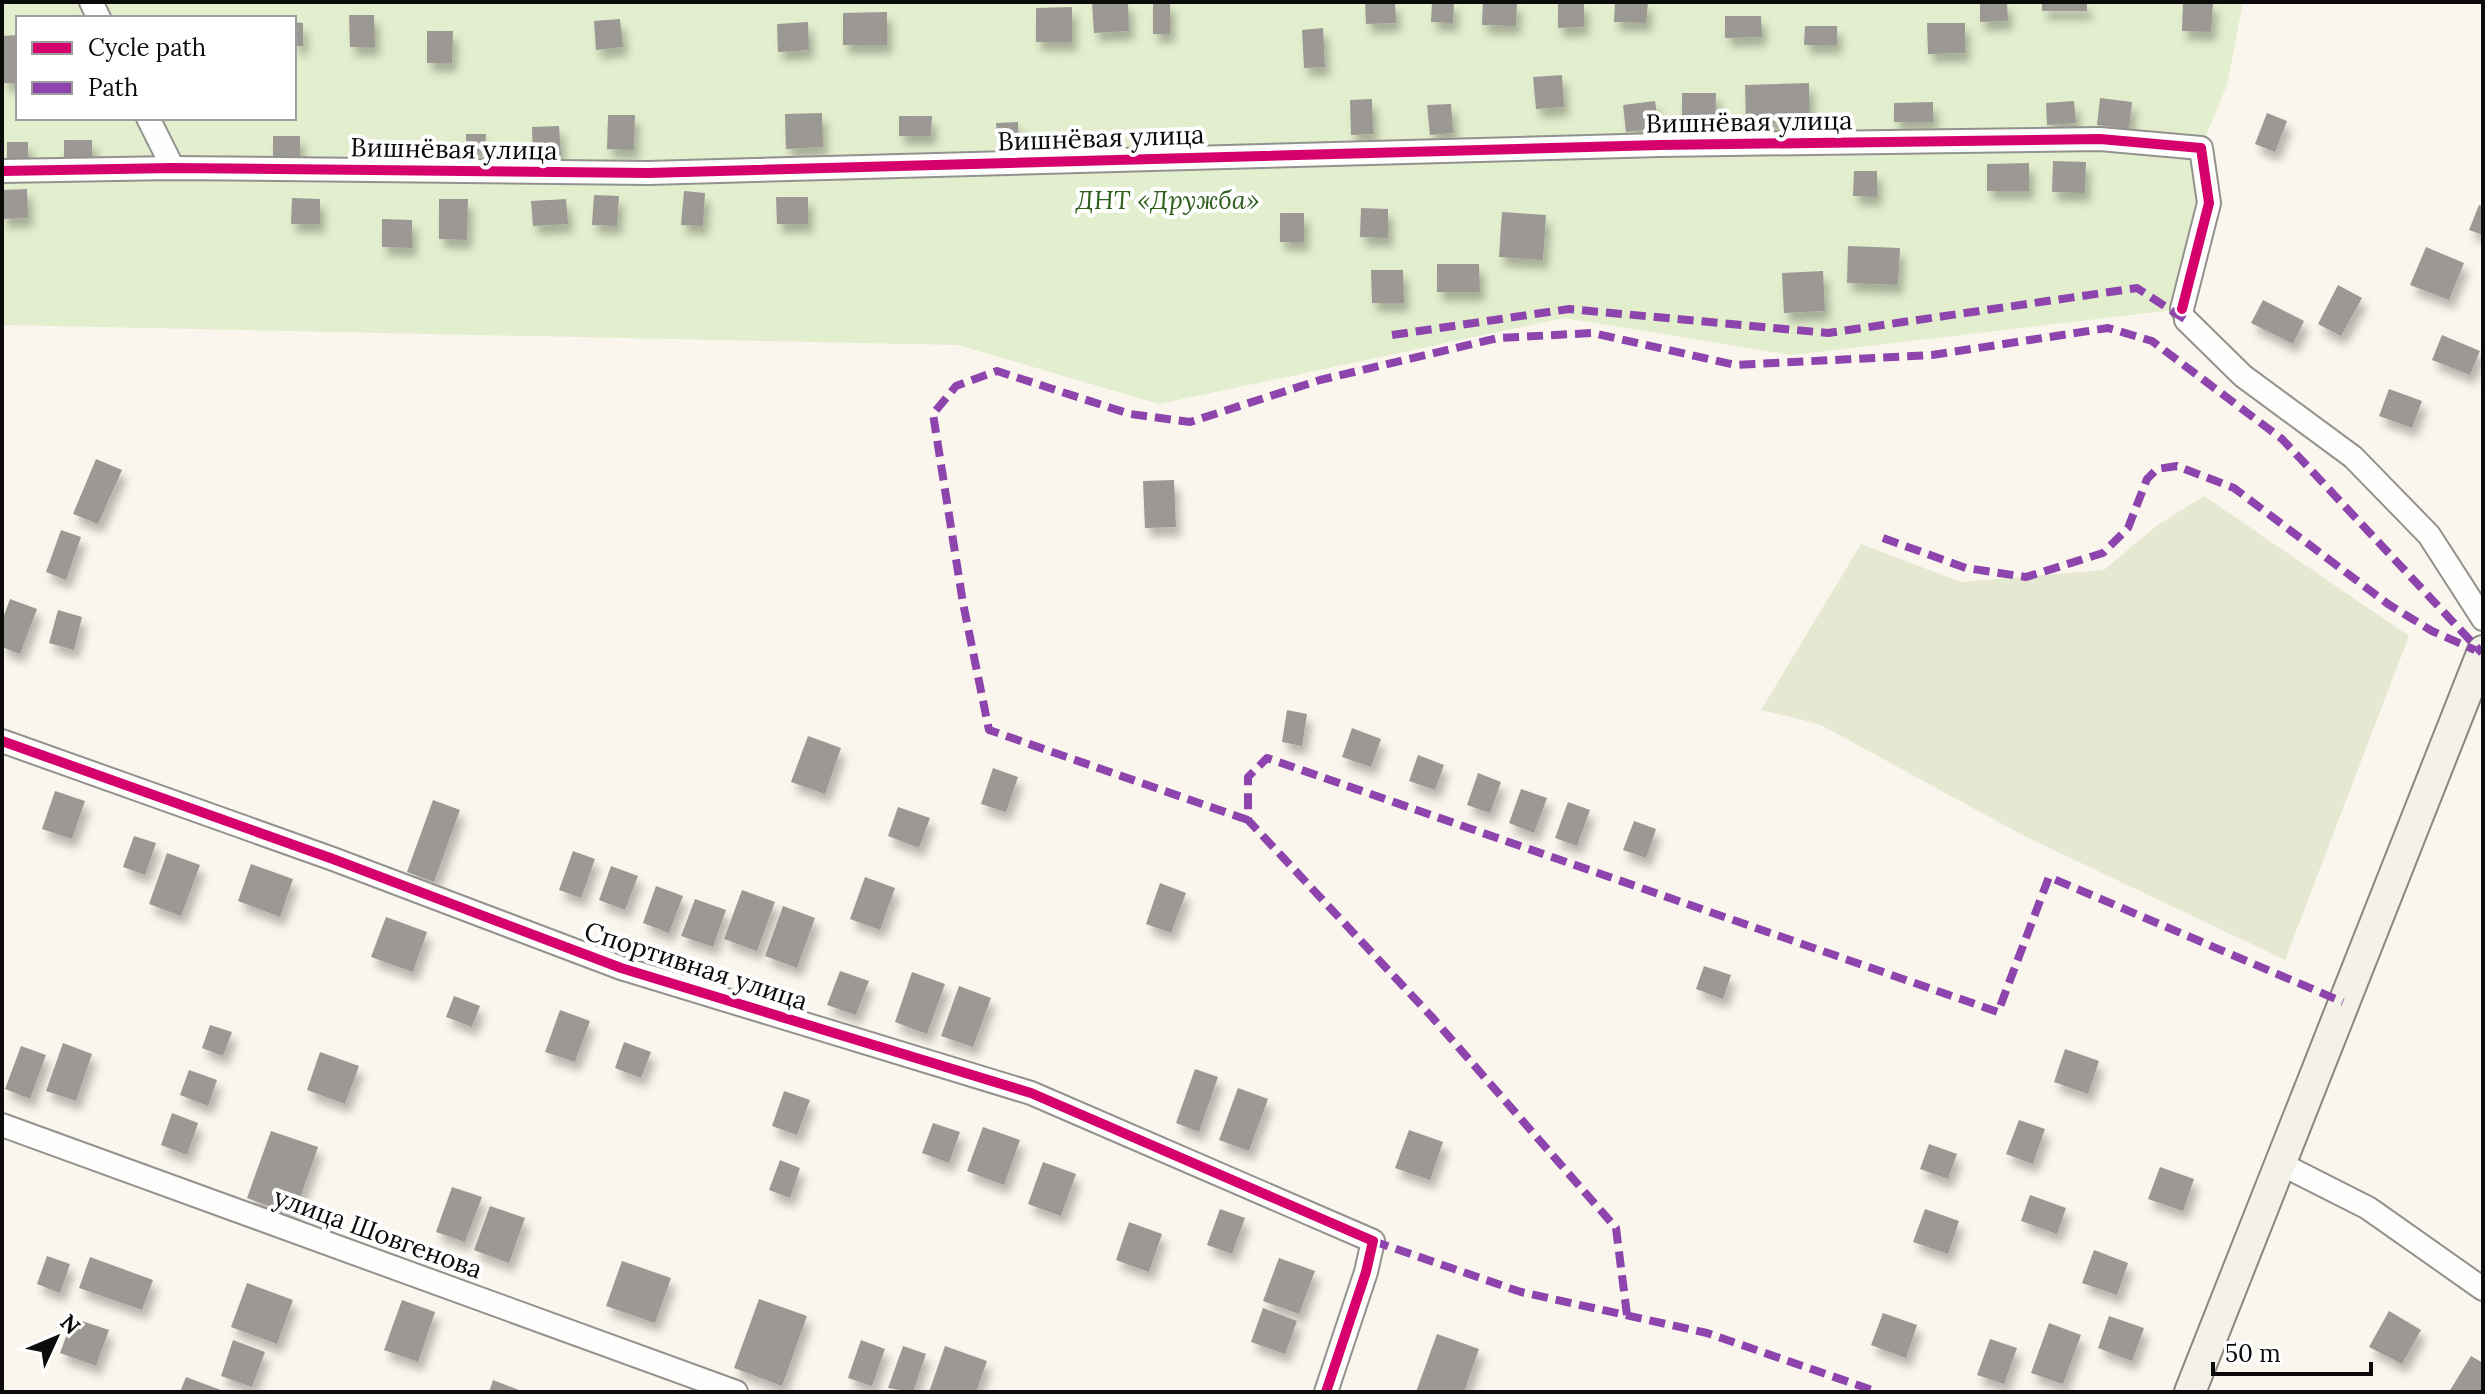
<svg xmlns="http://www.w3.org/2000/svg" width="2485" height="1394" viewBox="0 0 2485 1394" font-family="Lora,serif">
  <style>
    .green { fill: #e3eece; fill-rule: evenodd }
    .cemetery { fill: #e6e9d2 }
    .building { fill: #9c9894; filter: url(#shadow) }
    .lines { fill: none; stroke-linecap: round; stroke-linejoin: round }
    .street-casing { stroke: #93918d; stroke-width: 26 }
    .secondary-casing { stroke: #898783; stroke-width: 34 }
    .street { stroke: #fefefc; stroke-width: 22 }
    .secondary { stroke: #f4f2e8; stroke-width: 30 }
    .quiet { stroke: #8e44ad; stroke-width: 8; stroke-dasharray: 16 8; stroke-linecap: butt }
    .cycleway-casing { stroke: #fff; stroke-width: 15 }
    .cycleway { stroke: #d6006c; stroke-width: 10 }
    .labels { text-anchor: middle; stroke-width: 8; stroke-linejoin: round; paint-order: stroke }
    .street-label { font-size: 26px; fill: #0b0b0b; stroke: #fff }
    .park-label { font-size: 26px; font-style: italic; fill: #2f601d; stroke: #fff }
  </style>
  <defs>
    <filter id="shadow"><feDropShadow dx="5" dy="9" stdDeviation="4" flood-color="#0004"/></filter>
  </defs>
  <rect width="100%" height="100%" fill="#faf6ed"/>
  <!-- green -->
  <path class="green" d="M2,2H2243L2227,85L2201,148L2209,203L2182,309L1792,355L1564,318L1159,404L958,345L2,325ZM18,18H294V118H18Z"/>
  <!-- cemetery -->
  <path class="cemetery" d="M2204,496L2409,636L2285,960L2024,836L1819,724L1761,710L1861,544L1961,582L2104,570L2156,526Z"/>
  <!-- building -->
  <g class="building">
    <path d="M1092,2H1128L1129,31L1094,33Z"/>
    <rect x="1153" y="2" width="17" height="32"/>
    <path d="M1365,2H1395L1396,23L1366,24Z"/>
    <path d="M1432,2H1454L1453,23L1431,22Z"/>
    <path d="M1483,2H1517L1516,26L1482,25Z"/>
    <path d="M1558,2H1584V27L1558,28Z"/>
    <path d="M1615,2H1648L1646,23L1614,22Z"/>
    <path d="M1980,2H2007L2008,21L1980,22Z"/>
    <rect x="2042" y="2" width="45" height="9"/>
    <path d="M2183,2H2213L2211,32L2182,31Z"/>
    <path d="M1072,7V42H1036V8Z"/>
    <path d="M887,12V45H843V13Z"/>
    <path d="M349,15H374L375,47H350Z"/>
    <path d="M1725,16H1761L1762,37L1725,38Z"/>
    <path d="M620,19L623,47L596,50L594,21Z"/>
    <path d="M294,22L303,23V46H294Z"/>
    <path d="M808,22L809,50L778,52L777,24Z"/>
    <path d="M1927,23H1965V53L1928,54Z"/>
    <path d="M1805,26H1837V45H1804Z"/>
    <path d="M1323,28L1325,67L1304,68L1302,30Z"/>
    <path d="M427,31H453L452,63H427Z"/>
    <path d="M18,35V83H4L2,36Z"/>
    <path d="M1562,75L1564,107L1536,109L1533,77Z"/>
    <path d="M1809,83L1810,122L1746,124L1745,85Z"/>
    <path d="M1682,93H1716L1715,130L1682,129Z"/>
    <path d="M2100,98L2132,102L2129,129L2097,125Z"/>
    <path d="M1372,99L1373,134L1351,135L1350,100Z"/>
    <path d="M1655,101L1659,128L1626,132L1623,105Z"/>
    <path d="M2074,101L2076,123L2047,125L2046,103Z"/>
    <path d="M1933,102V122H1894V103Z"/>
    <path d="M1451,104L1453,133L1430,135L1427,105Z"/>
    <path d="M822,113L823,147L786,149L785,114Z"/>
    <path d="M2267,113L2287,121L2275,152L2255,144Z"/>
    <path d="M608,115H635L634,150L607,149Z"/>
    <path d="M899,116H932L931,136H899Z"/>
    <path d="M1018,122L1019,148L998,149L996,123Z"/>
    <path d="M559,126L561,155L533,157L532,127Z"/>
    <path d="M466,134H486L485,152L466,151Z"/>
    <path d="M273,136H300V157L273,156Z"/>
    <rect x="64" y="140" width="28" height="20"/>
    <path d="M393,141L428,145L426,163L391,160Z"/>
    <rect x="7" y="142" width="21" height="16"/>
    <path d="M2053,161L2086,162L2085,193L2052,192Z"/>
    <path d="M2029,163V191H1987V164Z"/>
    <path d="M1854,171H1877V197L1853,196Z"/>
    <path d="M27,189L28,218L2,219V190Z"/>
    <path d="M684,191L705,193L703,226L681,225Z"/>
    <path d="M594,195L619,196L617,226L592,225Z"/>
    <path d="M776,197H808V224H777Z"/>
    <path d="M292,198L320,199V224H291Z"/>
    <path d="M439,199H468L467,240L439,239Z"/>
    <path d="M566,199L568,224L533,226L531,201Z"/>
    <path d="M2479,205L2483,206V235L2469,230Z"/>
    <path d="M1361,208L1388,209V238L1360,237Z"/>
    <path d="M1502,212L1546,215L1543,260L1499,257Z"/>
    <rect x="1280" y="213" width="24" height="29"/>
    <path d="M382,219L412,220V248L382,247Z"/>
    <path d="M1848,246L1900,248L1898,285L1847,283Z"/>
    <path d="M2426,247L2464,263L2449,300L2410,285Z"/>
    <path d="M1437,264H1479L1480,292H1437Z"/>
    <path d="M1371,270H1403L1404,303H1372Z"/>
    <path d="M1823,271L1825,311L1784,313L1782,273Z"/>
    <path d="M2338,285L2362,298L2341,336L2318,324Z"/>
    <path d="M2263,300L2304,321L2293,344L2251,323Z"/>
    <path d="M2442,335L2480,351L2470,375L2432,360Z"/>
    <path d="M2389,389L2422,401L2412,428L2379,416Z"/>
    <path d="M96,459L122,470L98,524L73,514Z"/>
    <path d="M1174,480L1176,527L1145,528L1143,481Z"/>
    <path d="M61,530L81,537L66,580L46,572Z"/>
    <path d="M10,599L37,609L20,654L2,647V621Z"/>
    <path d="M58,610L82,617L74,650L49,643Z"/>
    <path d="M1287,710L1307,714L1302,746L1282,742Z"/>
    <path d="M1352,728L1381,739L1371,767L1342,757Z"/>
    <path d="M808,736L841,748L825,794L791,782Z"/>
    <path d="M1418,755L1444,765L1435,790L1409,781Z"/>
    <path d="M993,768L1018,777L1006,812L981,804Z"/>
    <path d="M1478,773L1501,782L1490,813L1467,805Z"/>
    <path d="M1521,789L1547,798L1534,833L1509,823Z"/>
    <path d="M55,791L85,801L72,839L42,829Z"/>
    <path d="M433,800L460,810L434,882L407,872Z"/>
    <path d="M1568,802L1590,810L1577,846L1555,838Z"/>
    <path d="M898,807L930,818L919,848L888,836Z"/>
    <path d="M1634,821L1656,829L1646,858L1623,850Z"/>
    <path d="M134,836L156,843L145,875L123,867Z"/>
    <path d="M573,851L595,859L581,898L559,890Z"/>
    <path d="M167,853L200,865L181,916L149,904Z"/>
    <path d="M251,864L293,879L280,917L238,901Z"/>
    <path d="M611,866L638,876L625,910L599,900Z"/>
    <path d="M865,877L895,888L880,930L850,919Z"/>
    <path d="M1160,883L1186,893L1171,933L1146,924Z"/>
    <path d="M656,886L683,896L669,933L643,923Z"/>
    <path d="M742,890L775,902L757,951L724,939Z"/>
    <path d="M695,899L726,910L713,947L681,936Z"/>
    <path d="M783,906L815,918L797,968L765,956Z"/>
    <path d="M386,917L427,932L413,972L371,957Z"/>
    <path d="M1704,966L1731,975L1723,999L1696,989Z"/>
    <path d="M840,971L869,981L856,1015L827,1005Z"/>
    <path d="M912,972L945,984L927,1034L895,1022Z"/>
    <path d="M959,986L991,998L973,1047L941,1036Z"/>
    <path d="M454,996L480,1006L472,1027L446,1017Z"/>
    <path d="M560,1010L590,1021L575,1062L545,1052Z"/>
    <path d="M210,1025L232,1032L223,1056L202,1048Z"/>
    <path d="M624,1042L651,1052L641,1078L615,1068Z"/>
    <path d="M63,1043L92,1054L76,1101L46,1091Z"/>
    <path d="M21,1046L46,1055L30,1099L5,1089Z"/>
    <path d="M2065,1049L2099,1061L2088,1094L2054,1082Z"/>
    <path d="M320,1052L359,1066L345,1104L307,1090Z"/>
    <path d="M1195,1069L1218,1077L1199,1132L1176,1123Z"/>
    <path d="M189,1070L217,1080L208,1106L180,1095Z"/>
    <path d="M1238,1088L1268,1099L1249,1151L1219,1140Z"/>
    <path d="M784,1091L810,1100L797,1135L772,1126Z"/>
    <path d="M172,1113L198,1123L187,1155L161,1145Z"/>
    <path d="M2019,1120L2045,1129L2033,1164L2006,1154Z"/>
    <path d="M933,1123L960,1132L949,1163L922,1153Z"/>
    <path d="M983,1127L1020,1140L1004,1185L967,1171Z"/>
    <path d="M1409,1130L1443,1142L1430,1180L1395,1168Z"/>
    <path d="M271,1131L318,1147L294,1215L247,1198Z"/>
    <path d="M1929,1144L1957,1154L1948,1179L1920,1169Z"/>
    <path d="M780,1160L800,1168L790,1198L769,1190Z"/>
    <path d="M1043,1162L1076,1174L1061,1216L1028,1204Z"/>
    <path d="M2160,1167L2194,1179L2183,1211L2148,1199Z"/>
    <path d="M452,1187L482,1197L465,1242L436,1232Z"/>
    <path d="M2030,1195L2066,1208L2057,1234L2021,1221Z"/>
    <path d="M490,1206L525,1218L509,1263L474,1250Z"/>
    <path d="M1220,1209L1245,1218L1232,1254L1207,1245Z"/>
    <path d="M1925,1209L1959,1221L1948,1254L1913,1242Z"/>
    <path d="M1129,1222L1162,1234L1149,1272L1116,1260Z"/>
    <path d="M2094,1250L2128,1263L2117,1295L2082,1283Z"/>
    <path d="M47,1256L70,1264L60,1293L37,1284Z"/>
    <path d="M90,1257L153,1280L142,1310L79,1288Z"/>
    <path d="M1279,1258L1315,1271L1299,1314L1263,1301Z"/>
    <path d="M622,1261L671,1278L655,1323L606,1306Z"/>
    <path d="M247,1283L293,1300L277,1344L231,1327Z"/>
    <path d="M759,1299L807,1316L782,1386L734,1368Z"/>
    <path d="M402,1300L435,1312L418,1362L384,1350Z"/>
    <path d="M1263,1308L1297,1321L1285,1354L1251,1342Z"/>
    <path d="M2389,1311L2421,1330L2402,1364L2369,1347Z"/>
    <path d="M1883,1313L1917,1325L1906,1358L1871,1345Z"/>
    <path d="M2109,1316L2144,1328L2132,1361L2098,1348Z"/>
    <path d="M73,1318L109,1330L96,1366L60,1353Z"/>
    <path d="M2049,1323L2081,1335L2063,1384L2031,1373Z"/>
    <path d="M1437,1334L1479,1349L1464,1392H1416Z"/>
    <path d="M1990,1339L2017,1348L2004,1384L1977,1375Z"/>
    <path d="M233,1340L265,1352L252,1387L221,1376Z"/>
    <path d="M861,1340L885,1349L872,1386L848,1378Z"/>
    <path d="M903,1346L926,1354L913,1392L888,1388Z"/>
    <path d="M945,1346L987,1361L976,1392H929Z"/>
    <path d="M2471,1356L2483,1363V1392H2449Z"/>
    <path d="M186,1377L226,1392H180Z"/>
    <path d="M493,1380L524,1392H489Z"/>
  </g>
  <g class="lines">
    <!-- street casing -->
    <g class="street-casing">
      <g id="street">
        <path d="M91,2L99,18"/>
        <path d="M148,118L173,168"/>
        <path d="M2,171L173,168L648,173L1660,145L2100,139L2201,148L2209,203L2182,309"/>
        <path d="M2186,320L2243,376L2353,457L2429,535L2483,619"/>
        <path d="M2,741L333,859L621,968L1031,1093L1373,1241L1366,1272L1326,1392"/>
        <path d="M2,1125L736,1392"/>
        <path d="M2279,1163L2368,1208L2483,1289"/>
      </g>
    </g>
    <!-- secondary casing -->
    <g class="secondary-casing">
      <path id="secondary" d="M2190,1392L2483,651"/>
    </g>
    <!-- street -->
    <use href="#street" class="street"/>
    <!-- secondary -->
    <use href="#secondary" class="secondary"/>
    <!-- quiet -->
    <g class="quiet">
      <path d="M1392,335L1569,309L1828,333L2137,288L2186,320"/>
      <path d="M1883,538L1966,568L2026,577L2103,553L2128,528L2147,479L2157,469L2177,466L2234,488L2388,604L2432,631L2475,650"/>
      <path d="M1248,820L989,730L963,603L933,414L956,386L997,371L1130,414L1190,422L1320,380L1498,338L1593,333L1735,365L1932,355L2108,328L2152,341L2282,439L2482,653"/>
      <path d="M1373,1241L1521,1292L1707,1333L1878,1392"/>
      <path d="M1627,1315L1616,1228L1432,1017L1248,820V777L1267,758L1998,1012L2049,877L2343,1002"/>
    </g>
    <!-- cycleway casing -->
    <g class="cycleway-casing">
      <g id="cycleway">
        <path d="M2,171L173,168L648,173L1660,145L2100,139L2201,148L2209,203L2182,309"/>
        <path d="M2,741L333,859L621,968L1031,1093L1373,1241L1366,1272L1326,1392"/>
      </g>
    </g>
    <!-- cycleway -->
    <use href="#cycleway" class="cycleway"/>
  </g>
  <g class="labels">
    <!-- street labels -->
    <g class="street-label">
      <text transform="translate(1749 122) rotate(-1)" y="9">Вишнёвая улица</text>
      <text transform="translate(1101 138) rotate(-2)" y="9">Вишнёвая улица</text>
      <text transform="translate(454 149) rotate(1)" y="9">Вишнёвая улица</text>
      <text transform="translate(696 966) rotate(18)" y="9">Спортивная улица</text>
      <text transform="translate(378 1233) rotate(20)" y="9">улица Шовгенова</text>
    </g>
    <!-- park labels -->
    <g class="park-label">
      <text x="1168" y="209">ДНТ «Дружба»</text>
    </g>
  </g>
  <!-- border -->
  <rect width="2485" height="1394" fill="none" stroke="#0b0b0b" stroke-width="8"/>
  <!-- legend -->
  <rect x="16" y="16" width="280" height="104" fill="#ffffff" stroke="#9d9d9d" stroke-width="2"/>
  <rect x="32" y="42" width="40" height="12" fill="#d6006c" stroke="#9d9d9d" stroke-width="2"/>
  <text x="88" y="56" font-size="24" fill="#0b0b0b">Cycle path</text>
  <rect x="32" y="82" width="40" height="12" fill="#8e44ad" stroke="#9d9d9d" stroke-width="2"/>
  <text x="88" y="96" font-size="24" fill="#0b0b0b">Path</text>
  <!-- north arrow -->
  <g transform="translate(56 1338) rotate(46)" stroke="#ffffff" stroke-width="6" paint-order="stroke">
  <path d="M0-6L14 30L0 20L-14 30Z" fill="#0b0b0b"/>
  <text y="-12" font-size="22" font-weight="bold" text-anchor="middle" fill="#0b0b0b">N</text>
  </g>
  <!-- scale -->
  <path d="M2213 1362v12h158v-12" fill="none" stroke="#0b0b0b" stroke-width="4"/>
  <text x="2225" y="1362" font-size="24" fill="#0b0b0b" stroke="#ffffff" stroke-width="6" paint-order="stroke">50 m</text>
</svg>
